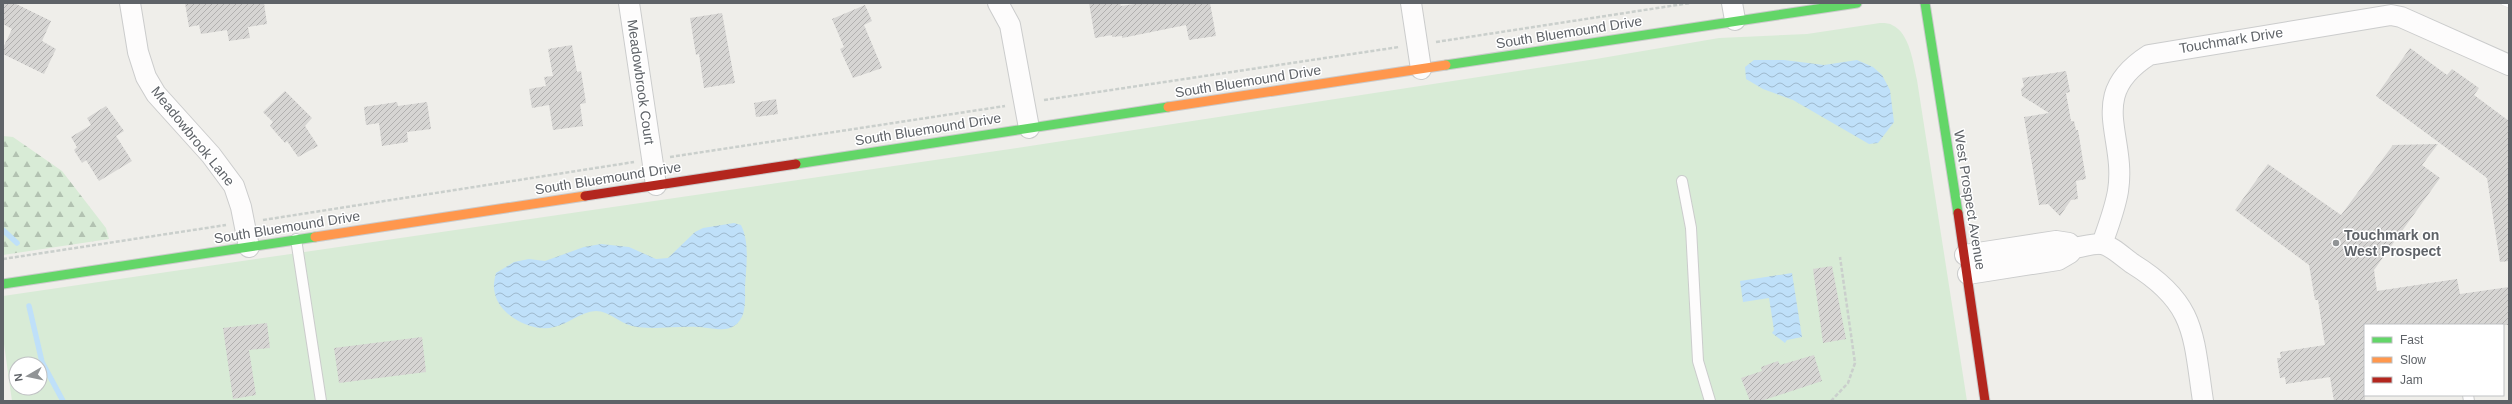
<svg xmlns="http://www.w3.org/2000/svg" width="2512" height="404" viewBox="0 0 2512 404" font-family="Arial,sans-serif">
  <style>
    .green { fill: #d8ebd6; fill-rule: evenodd }
    .forest { fill: url(#forest-firs) }
    .water { fill: url(#water-waves) }
    .lines { fill: none; stroke-linecap: round; stroke-linejoin: round }
    .stream { stroke: #bfe0f9; stroke-width: 5.5 }
    .building { fill: url(#building-hatch) }
    .lane-casing { stroke: #cbcccc; stroke-width: 12 }
    .street-casing { stroke: #cbcccc; stroke-width: 22 }
    .fast-casing { stroke: #cacacb; stroke-width: 11 }
    .slow-casing { stroke: #cacacb; stroke-width: 11 }
    .jam-casing { stroke: #cacacb; stroke-width: 11 }
    .path { stroke: #cacfcc; stroke-width: 2.5; stroke-dasharray: 4 2; stroke-linecap: butt }
    .lane { stroke: #fdfcfc; stroke-width: 10 }
    .street { stroke: #fdfcfc; stroke-width: 20 }
    .fast { stroke: #63d668; stroke-width: 9 }
    .slow { stroke: #ff974d; stroke-width: 9 }
    .jam { stroke: #b3261e; stroke-width: 9 }
    .rail-casing { stroke: #e4e4e4; stroke-width: 4.5 }
    .rail { stroke: #fff; stroke-width: 3; stroke-dasharray: 9; stroke-linecap: butt }
    .poi-dot { fill: #919496; stroke: #fff; stroke-width: 1.5 }
    .labels { text-anchor: middle; stroke-width: 3; stroke-linejoin: round; paint-order: stroke }
    .street-label { font-size: 14px; fill: #5f6368; stroke: #fff }
    .poi-label { font-size: 14px; font-weight: bold; fill: #5f6368; stroke: #fff; text-anchor: start }
  </style>
  <defs>
    <pattern id="forest-firs" width="22" height="20" patternUnits="userSpaceOnUse"><rect width="22" height="20" fill="#d8ebd6"/><path d="M5 1l3.5 6h-7zM16 11l3.5 6h-7z" fill="#b2c2b1"/></pattern>
    <pattern id="water-waves" width="16" height="10" patternUnits="userSpaceOnUse"><rect width="16" height="10" fill="#bfe0f9"/><path d="M0 5q4-4 8 0t8 0" fill="none" stroke="#9eb9cd"/></pattern>
    <pattern id="building-hatch" width="6" height="6" patternUnits="userSpaceOnUse"><rect width="6" height="6" fill="#d6d5d3"/><path d="M-1 1l2-2M0 6l6-6M5 7l2-2" fill="none" stroke="#b1b0af"/></pattern>
  </defs>
  <rect width="100%" height="100%" fill="#efeeea"/>
  <!-- green -->
  <path class="green" d="M1880,23C1883,23 1889,23 1892,25C1910,33 1913,63 1917,80L1967,401H12L3,337V296L1017,148L1596,59L1719,38L1807,34ZM16,364H40V388H16Z"/>
  <!-- forest -->
  <path class="forest" d="M3,136L13,137L62,171L106,228L109,239L3,255Z"/>
  <!-- water -->
  <g class="water">
    <path d="M1754,60H1784L1824,65L1857,60L1873,67L1882,75L1890,90L1894,122L1878,143L1869,144L1793,100L1763,89L1746,79L1745,67Z"/>
    <path d="M734,223L741,225C750,243 746,267 745,287C745,300 747,318 734,326C727,331 716,329 708,328C683,324 655,331 632,326C620,323 609,311 596,311C580,312 568,324 554,327C533,333 500,316 495,294C493,287 494,281 496,273L514,262L529,259L545,261L584,247L601,244L629,247L656,259L668,258L695,232L703,228Z"/>
    <path d="M1792,273L1802,337L1787,340L1785,343L1772,333L1774,330L1769,298L1743,302L1740,281Z"/>
  </g>
  <g class="lines">
    <!-- stream -->
    <g class="stream">
      <path d="M3,230L17,243"/>
      <path d="M29,306L42,362L63,401"/>
    </g>
  </g>
  <!-- building -->
  <g class="building">
    <path d="M3,3H14L51,21L42,41L56,49L44,74L3,54V48L12,29L3,24Z"/>
    <path d="M185,3H264L267,24L248,27L250,38L229,41L227,30L201,34L199,25L189,27Z"/>
    <path d="M1089,3H1120L1121,6L1141,3H1210L1216,36L1189,40L1186,25L1122,38V36L1112,37V35L1095,38Z"/>
    <path d="M865,5L872,21L864,25L882,68L853,78L840,49L844,47L832,19Z"/>
    <path d="M722,13L735,83L704,88L699,54L696,55L690,18Z"/>
    <path d="M572,45L577,72L581,71L586,103L580,104L583,126L553,130L549,105L532,108L529,89L546,86L544,77L553,76L548,49Z"/>
    <path d="M2410,48L2447,75L2452,69L2479,88L2474,95L2509,121V261L2500,262L2487,178L2376,96Z"/>
    <path d="M2066,71L2070,92L2066,93L2071,121H2074L2076,130H2078L2086,179L2076,181L2078,199L2071,200L2060,216L2048,204L2039,205L2024,117L2049,113L2022,96L2021,89L2024,86L2022,78Z"/>
    <path d="M285,91L312,118L305,126L318,146L298,157L287,141L285,143L270,126L273,122L263,112Z"/>
    <path d="M776,99L778,114L756,117L754,103Z"/>
    <path d="M397,102L398,106L427,102L431,129L407,132L408,142L382,146L379,123L366,125L364,107Z"/>
    <path d="M106,106L124,131L116,136L132,161L99,181L86,160L82,163L74,150L77,147L71,137L91,125L87,118Z"/>
    <path d="M2438,144L2422,165L2440,178L2374,270L2377,291L2457,279L2460,294L2509,287V325H2365V401H2334L2330,377L2286,384L2285,377L2280,378L2277,358H2281L2280,352L2325,345L2318,300H2315L2309,265L2235,210L2268,164L2341,215L2393,145Z"/>
    <path d="M1832,266L1846,339L1823,343L1813,269Z"/>
    <path d="M267,323L270,348L249,350L256,395L233,399L223,328Z"/>
    <path d="M422,337L426,372L339,383L334,348Z"/>
    <path d="M1814,355L1822,381L1761,401H1750L1741,378L1762,371L1761,367L1778,361L1780,365Z"/>
  </g>
  <g class="lines">
    <!-- lane casing -->
    <g class="lane-casing">
      <g id="lane">
        <path d="M1682,181L1691,228L1698,361L1710,401"/>
        <path d="M296,239L321,401"/>
        <path d="M2468,395L2469,401"/>
      </g>
    </g>
    <!-- street casing -->
    <g class="street-casing">
      <g id="street">
        <path d="M130,3L138,52L146,77L156,94L211,155L234,186L241,207L249,247"/>
        <path d="M629,3L656,185"/>
        <path d="M998,3L1010,25L1029,128"/>
        <path d="M1411,3L1421,69"/>
        <path d="M1732,3L1735,20"/>
        <path d="M2102,244C2108,227 2115,209 2118,191C2127,135 2085,96 2149,55L2391,15L2401,17L2509,65"/>
        <path d="M1965,255L2056,241L2069,243L2074,248"/>
        <path d="M1968,274L2058,260L2070,253L2074,248C2082,247 2094,243 2102,244C2112,246 2124,258 2133,264C2196,303 2193,334 2203,401"/>
      </g>
    </g>
    <!-- fast casing -->
    <g class="fast-casing">
      <g id="fast">
        <path d="M1925,3L1958,213"/>
        <path d="M1446,65L1857,3"/>
        <path d="M796,164L1168,107"/>
        <path d="M3,284L315,237"/>
      </g>
    </g>
    <!-- slow casing -->
    <g class="slow-casing">
      <g id="slow">
        <path d="M1168,107L1446,65"/>
        <path d="M315,237L585,196"/>
      </g>
    </g>
    <!-- jam casing -->
    <g class="jam-casing">
      <g id="jam">
        <path d="M585,196L796,164"/>
        <path d="M1958,213L1985,401"/>
      </g>
    </g>
    <!-- path -->
    <g class="path">
      <path d="M1436,42L1690,3"/>
      <path d="M1044,100L1399,47"/>
      <path d="M670,157L1005,106"/>
      <path d="M263,220L634,162"/>
      <path d="M3,259L226,225"/>
      <path d="M1831,401L1848,383L1855,363L1840,257"/>
    </g>
    <!-- lane -->
    <use href="#lane" class="lane"/>
    <!-- street -->
    <use href="#street" class="street"/>
    <!-- fast -->
    <use href="#fast" class="fast"/>
    <!-- slow -->
    <use href="#slow" class="slow"/>
    <!-- jam -->
    <use href="#jam" class="jam"/>
    <!-- rail casing -->
    <g class="rail-casing">
      <path id="rail" d="M2502,3L2509,6"/>
    </g>
    <!-- rail -->
    <use href="#rail" class="rail"/>
  </g>
  <!-- markers -->
  <circle class="poi-dot" cx="2336" cy="243" r="4"/>
  <g class="labels">
    <!-- street labels -->
    <g class="street-label">
      <text transform="translate(1569 32) rotate(-9)" y="5">South Bluemound Drive</text>
      <text transform="translate(2231 40) rotate(-9)" y="5">Touchmark Drive</text>
      <text transform="translate(1248 81) rotate(-9)" y="5">South Bluemound Drive</text>
      <text transform="translate(641 82) rotate(82)" y="5">Meadowbrook Court</text>
      <text transform="translate(928 129) rotate(-9)" y="5">South Bluemound Drive</text>
      <text transform="translate(193 136) rotate(51)" y="5">Meadowbrook Lane</text>
      <text transform="translate(608 178) rotate(-9)" y="5">South Bluemound Drive</text>
      <text transform="translate(1970 200) rotate(81)" y="5">West Prospect Avenue</text>
      <text transform="translate(287 227) rotate(-9)" y="5">South Bluemound Drive</text>
    </g>
    <!-- poi labels -->
    <g class="poi-label">
      <text x="2344" y="240">Touchmark on<tspan x="2344" dy="16">West Prospect</tspan></text>
    </g>
  </g>
  <!-- border -->
  <rect width="2512" height="404" fill="none" stroke="#5f6368" stroke-width="8"/>
  <!-- legend -->
  <rect x="2364" y="324" width="140" height="72" fill="#ffffff" stroke="#bfc1c3"/>
  <rect x="2372" y="337" width="20" height="6" fill="#63d668" stroke="#bfc1c3"/>
  <text x="2400" y="344" font-size="12" fill="#5f6368">Fast</text>
  <rect x="2372" y="357" width="20" height="6" fill="#ff974d" stroke="#bfc1c3"/>
  <text x="2400" y="364" font-size="12" fill="#5f6368">Slow</text>
  <rect x="2372" y="377" width="20" height="6" fill="#b3261e" stroke="#bfc1c3"/>
  <text x="2400" y="384" font-size="12" fill="#5f6368">Jam</text>
  <!-- north arrow -->
  <g transform="translate(28 376) rotate(261)"><circle r="19" fill="#ffffff" stroke="#bfc1c3"/>
  <path d="M0-3L7 15L0 10L-7 15Z" fill="#919496"/>
  <text y="-6" font-size="11" font-weight="bold" text-anchor="middle" fill="#5f6368">N</text>
  </g>
</svg>
